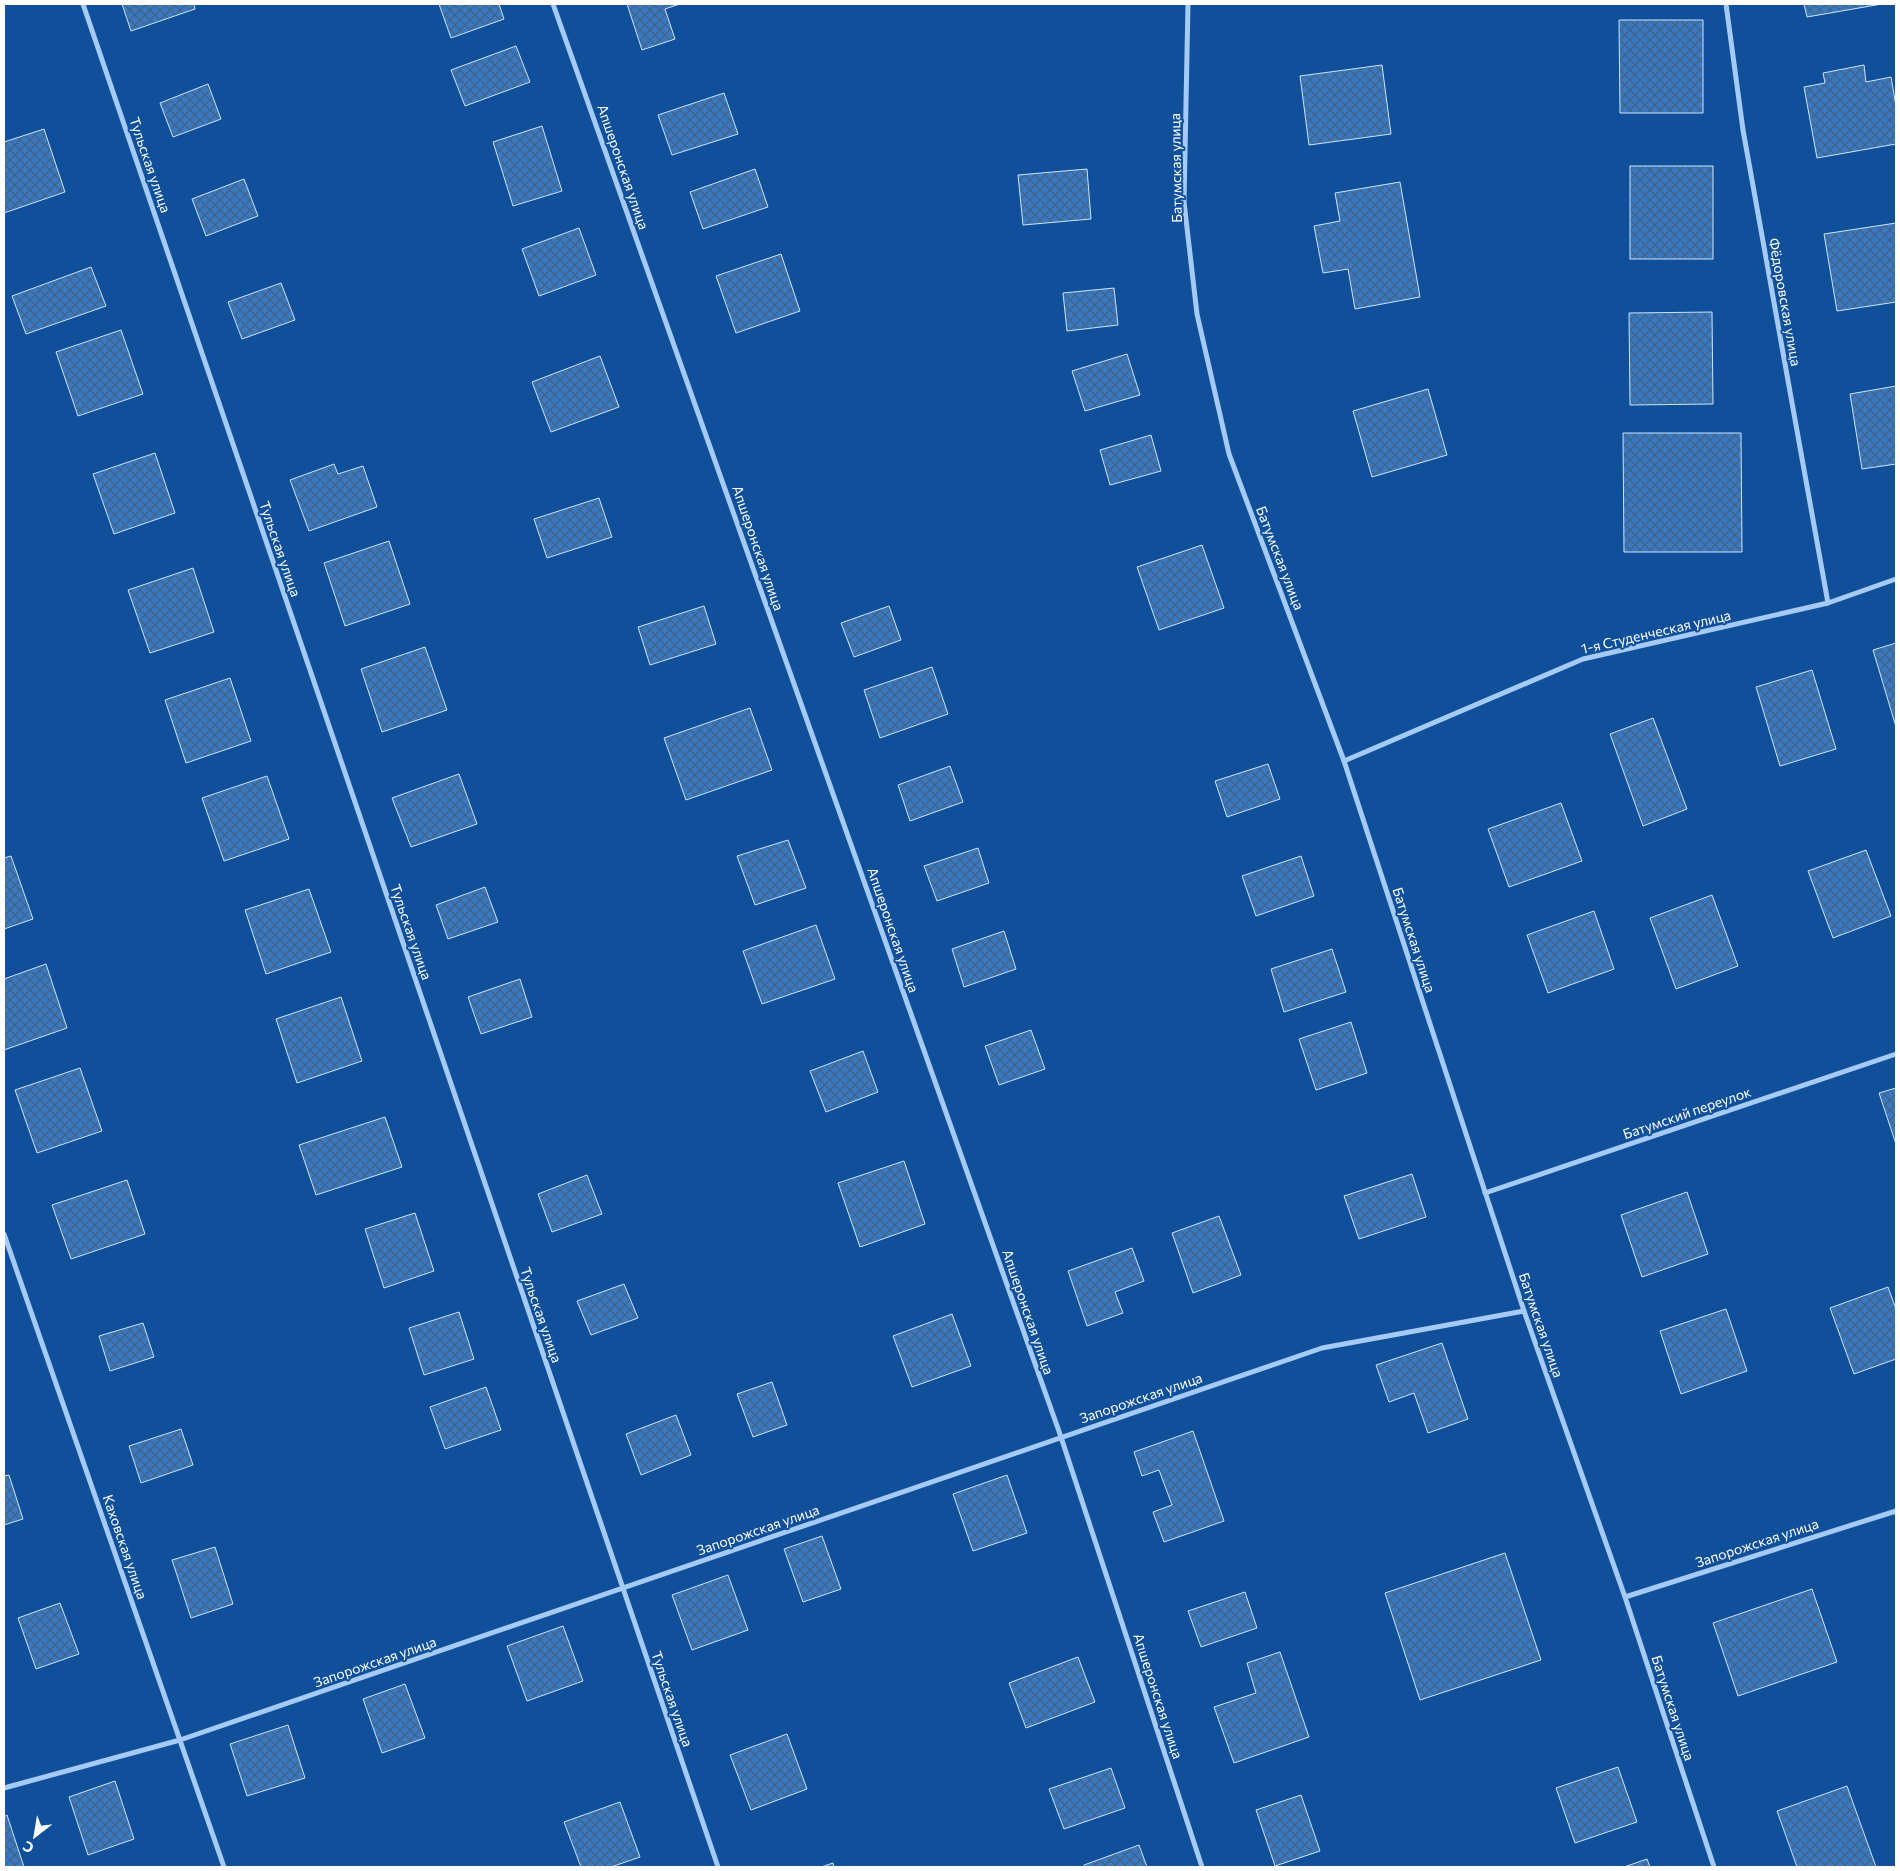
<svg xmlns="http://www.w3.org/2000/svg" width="1900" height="1871" viewBox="0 0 1900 1871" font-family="Commissioner,sans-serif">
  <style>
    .building { fill: url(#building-cross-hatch); stroke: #cce4fe }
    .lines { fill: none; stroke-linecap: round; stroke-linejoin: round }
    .minor { stroke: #a4caf5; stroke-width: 5 }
    .labels { text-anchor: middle; stroke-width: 4; stroke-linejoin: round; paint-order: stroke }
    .street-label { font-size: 14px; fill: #fff; stroke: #10509b }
  </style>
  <defs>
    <pattern id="building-cross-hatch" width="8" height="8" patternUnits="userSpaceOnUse" patternTransform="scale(1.25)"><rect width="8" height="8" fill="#3979c2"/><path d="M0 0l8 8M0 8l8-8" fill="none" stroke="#426287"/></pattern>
  </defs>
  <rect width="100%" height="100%" fill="#10509b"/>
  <!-- building -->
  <g class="building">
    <path d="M122,4H194L195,9L131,31Z"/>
    <path d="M439,4H499L504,19L451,38Z"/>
    <path d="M627,4H680L665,9L675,39L642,50Z"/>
    <path d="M1804,4H1882L1807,17Z"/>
    <path d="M1619,20H1703V113H1620Z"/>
    <path d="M516,46L530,82L465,106L451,70Z"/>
    <path d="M1382,65L1391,134L1309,145L1300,76Z"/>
    <path d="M1864,65L1866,82L1891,77L1896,106V144L1817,158L1804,87L1825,83L1823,73Z"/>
    <path d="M208,84L221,119L173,137L160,103Z"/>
    <path d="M724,93L738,134L672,155L658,115Z"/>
    <path d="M542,126L562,191L513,206L493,142Z"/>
    <path d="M44,129L65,192L4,213V142Z"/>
    <rect x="1630" y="166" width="83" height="93"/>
    <path d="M755,169L768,207L703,229L690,192Z"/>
    <path d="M1087,169L1091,219L1023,225L1018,175Z"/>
    <path d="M244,179L258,216L206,236L192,199Z"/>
    <path d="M1400,182L1420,297L1355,309L1348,269L1323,273L1314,226L1340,221L1335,193Z"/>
    <path d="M1896,223V302L1837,311L1824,234Z"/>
    <path d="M579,228L596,275L539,296L522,249Z"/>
    <path d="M781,254L800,311L736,333L716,276Z"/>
    <path d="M91,267L106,306L26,334L12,296Z"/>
    <path d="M281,283L295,320L242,339L228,302Z"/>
    <path d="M1114,288L1118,325L1067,331L1063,293Z"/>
    <path d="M1712,312L1713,404L1630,405L1629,313Z"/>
    <path d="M121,330L143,394L78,416L56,352Z"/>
    <path d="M1127,354L1140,395L1085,411L1072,371Z"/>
    <path d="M600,356L619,407L551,432L532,382Z"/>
    <path d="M1896,386V464L1862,469L1850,394Z"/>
    <path d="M1428,389L1447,455L1372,477L1353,411Z"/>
    <path d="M1623,433H1741L1742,552H1624Z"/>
    <path d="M1151,435L1161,471L1110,485L1100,450Z"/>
    <path d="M155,453L175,513L114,534L93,474Z"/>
    <path d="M334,464L338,474L363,466L377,507L309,531L290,480Z"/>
    <path d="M599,498L612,537L547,558L534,519Z"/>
    <path d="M389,541L410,604L345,626L324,563Z"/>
    <path d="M1202,545L1224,608L1159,630L1137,567Z"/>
    <path d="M193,568L214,632L150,653L128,590Z"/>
    <path d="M704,606L716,644L650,665L638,627Z"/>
    <path d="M889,606L901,640L854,657L841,623Z"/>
    <path d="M1896,643V727L1873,650Z"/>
    <path d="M425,647L447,710L382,732L361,669Z"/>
    <path d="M932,667L948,714L880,738L864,690Z"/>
    <path d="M1812,670L1836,749L1780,766L1756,687Z"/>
    <path d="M230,678L251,741L186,763L165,700Z"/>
    <path d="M750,708L772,770L686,800L664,738Z"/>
    <path d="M1653,718L1687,809L1643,826L1610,734Z"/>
    <path d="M1268,764L1280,799L1227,817L1215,781Z"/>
    <path d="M950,766L963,802L910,821L898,785Z"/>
    <path d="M459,774L477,824L411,847L392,798Z"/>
    <path d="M267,776L289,839L224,861L202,798Z"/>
    <path d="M1561,803L1582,861L1509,887L1488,829Z"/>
    <path d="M788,840L806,888L755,905L737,856Z"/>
    <path d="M978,848L989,883L937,901L924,866Z"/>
    <path d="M1866,850L1891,916L1833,938L1808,871Z"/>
    <path d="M11,856L33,919L4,929V858Z"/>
    <path d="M1301,856L1314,896L1256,916L1242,876Z"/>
    <path d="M485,887L498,922L448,939L436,905Z"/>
    <path d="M309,889L331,952L266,974L245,910Z"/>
    <path d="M1712,895L1738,966L1676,989L1650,918Z"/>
    <path d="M1594,911L1614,969L1548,993L1527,935Z"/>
    <path d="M816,925L835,979L762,1004L743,951Z"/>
    <path d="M1004,931L1016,969L964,987L952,949Z"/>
    <path d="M1332,949L1346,992L1284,1012L1271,969Z"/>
    <path d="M46,964L67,1028L4,1050V979Z"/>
    <path d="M520,979L532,1017L481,1034L468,997Z"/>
    <path d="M341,997L362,1061L297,1083L276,1019Z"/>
    <path d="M1351,1022L1367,1073L1316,1090L1299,1039Z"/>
    <path d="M1031,1030L1045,1069L999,1085L985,1046Z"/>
    <path d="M863,1051L878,1092L826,1112L810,1071Z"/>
    <path d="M80,1068L102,1131L37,1153L15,1090Z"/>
    <path d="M1896,1088V1144L1879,1093Z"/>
    <path d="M385,1117L402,1167L316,1195L299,1145Z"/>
    <path d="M904,1161L925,1224L860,1247L838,1183Z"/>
    <path d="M1412,1174L1426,1217L1359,1239L1344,1196Z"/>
    <path d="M587,1175L602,1214L552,1232L538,1194Z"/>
    <path d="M127,1180L145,1234L71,1259L52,1205Z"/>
    <path d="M1687,1192L1708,1254L1642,1277L1621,1215Z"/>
    <path d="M415,1213L434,1271L384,1288L365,1229Z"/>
    <path d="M1219,1216L1241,1275L1193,1293L1172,1233Z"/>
    <path d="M1132,1248L1144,1281L1115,1292L1123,1313L1087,1326L1068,1271Z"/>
    <path d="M624,1284L638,1318L591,1335L577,1301Z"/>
    <path d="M1888,1287L1896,1309V1359L1854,1374L1830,1308Z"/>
    <path d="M1726,1309L1747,1371L1681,1394L1660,1331Z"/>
    <path d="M459,1312L474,1359L424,1375L409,1328Z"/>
    <path d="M952,1314L971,1366L912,1387L893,1336Z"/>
    <path d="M143,1323L154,1357L110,1371L99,1336Z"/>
    <path d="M1442,1343L1468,1419L1428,1433L1414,1393L1389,1402L1376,1365Z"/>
    <path d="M772,1382L787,1425L753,1437L737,1394Z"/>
    <path d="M486,1387L501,1430L445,1449L430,1407Z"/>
    <path d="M676,1415L691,1455L641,1475L626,1434Z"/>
    <path d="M181,1429L193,1465L141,1483L129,1446Z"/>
    <path d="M1193,1431L1224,1521L1164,1542L1153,1512L1172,1505L1159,1470L1142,1476L1134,1452Z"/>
    <path d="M9,1475L23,1519L4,1525V1476Z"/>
    <path d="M1007,1475L1027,1533L973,1551L953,1494Z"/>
    <path d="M822,1536L841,1589L803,1602L784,1549Z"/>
    <path d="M215,1547L233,1604L191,1618L172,1560Z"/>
    <path d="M1505,1553L1541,1660L1420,1700L1385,1593Z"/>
    <path d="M728,1575L748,1630L692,1650L672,1595Z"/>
    <path d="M1812,1589L1837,1662L1738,1696L1713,1623Z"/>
    <path d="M1245,1592L1257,1628L1201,1647L1188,1611Z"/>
    <path d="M60,1603L79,1654L36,1669L18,1618Z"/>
    <path d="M563,1626L583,1681L527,1701L507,1646Z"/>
    <path d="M1280,1652L1309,1737L1234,1763L1214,1707L1256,1693L1247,1663Z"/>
    <path d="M1078,1657L1095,1702L1026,1728L1009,1683Z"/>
    <path d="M405,1684L425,1738L382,1753L363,1699Z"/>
    <path d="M288,1725L305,1778L247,1796L230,1744Z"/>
    <path d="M787,1734L807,1789L751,1810L730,1755Z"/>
    <path d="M1618,1767L1637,1822L1575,1843L1556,1788Z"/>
    <path d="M1111,1768L1125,1808L1064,1829L1049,1789Z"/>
    <path d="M115,1781L134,1839L88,1855L69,1797Z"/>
    <path d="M1847,1786L1876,1867H1797L1777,1811Z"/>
    <path d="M1301,1795L1320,1851L1275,1866L1256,1810Z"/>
    <path d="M620,1802L640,1857L611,1867H581L564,1822Z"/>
    <path d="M7,1815L24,1867H4V1817Z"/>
    <path d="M1139,1845L1147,1867H1084V1865Z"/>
    <path d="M1647,1859L1650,1867H1624Z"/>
    <path d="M833,1863L834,1867H821Z"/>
  </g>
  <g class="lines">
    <!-- minor -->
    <g class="minor">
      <path d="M83,4L718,1867"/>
      <path d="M553,4L1061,1437L1202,1867"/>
      <path d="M1188,4L1184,202L1197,314L1229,454L1344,761L1524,1311L1625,1597L1714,1867"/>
      <path d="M1726,4L1743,130L1828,603"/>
      <path d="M1344,761L1583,659L1828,603L1896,579"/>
      <path d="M1485,1193L1896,1054"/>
      <path d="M4,1234L224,1867"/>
      <path d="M1625,1597L1896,1511"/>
      <path d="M4,1788L180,1740L1322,1348L1524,1311"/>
    </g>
  </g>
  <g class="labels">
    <!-- street labels -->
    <g class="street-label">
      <text transform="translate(150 165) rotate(71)" y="5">Тульская улица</text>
      <text transform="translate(623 167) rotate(71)" y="5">Апшеронская улица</text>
      <text transform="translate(1176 168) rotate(-91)" y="5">Батумская улица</text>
      <text transform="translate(1785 302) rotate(80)" y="5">Фёдоровская улица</text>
      <text transform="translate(758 548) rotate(71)" y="5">Апшеронская улица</text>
      <text transform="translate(280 549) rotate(71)" y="5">Тульская улица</text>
      <text transform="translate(1280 558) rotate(69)" y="5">Батумская улица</text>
      <text transform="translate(1656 632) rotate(-13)" y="5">1-я Студенческая улица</text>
      <text transform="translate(893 930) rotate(71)" y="5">Апшеронская улица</text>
      <text transform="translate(411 932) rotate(71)" y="5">Тульская улица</text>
      <text transform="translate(1414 940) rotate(72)" y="5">Батумская улица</text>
      <text transform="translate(1687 1113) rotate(-19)" y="5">Батумский переулок</text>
      <text transform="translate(1028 1312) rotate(71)" y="5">Апшеронская улица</text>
      <text transform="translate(541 1315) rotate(71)" y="5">Тульская улица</text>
      <text transform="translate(1541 1325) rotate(71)" y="5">Батумская улица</text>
      <text transform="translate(1141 1398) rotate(-19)" y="5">Запорожская улица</text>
      <text transform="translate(758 1530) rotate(-19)" y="5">Запорожская улица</text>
      <text transform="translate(1757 1543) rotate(-18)" y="5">Запорожская улица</text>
      <text transform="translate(125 1547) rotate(71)" y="5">Каховская улица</text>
      <text transform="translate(375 1662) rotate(-19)" y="5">Запорожская улица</text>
      <text transform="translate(1158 1696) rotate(72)" y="5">Апшеронская улица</text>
      <text transform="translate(672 1699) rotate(71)" y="5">Тульская улица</text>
      <text transform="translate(1673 1708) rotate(72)" y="5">Батумская улица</text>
    </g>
  </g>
  <!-- border -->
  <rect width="1900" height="1871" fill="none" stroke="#ffffff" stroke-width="10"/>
  <!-- north arrow -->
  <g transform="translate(35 1836) rotate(211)" stroke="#10509b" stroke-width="4" paint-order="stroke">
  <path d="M0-4L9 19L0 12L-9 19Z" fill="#ffffff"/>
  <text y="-8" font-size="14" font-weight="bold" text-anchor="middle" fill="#ffffff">С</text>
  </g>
</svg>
